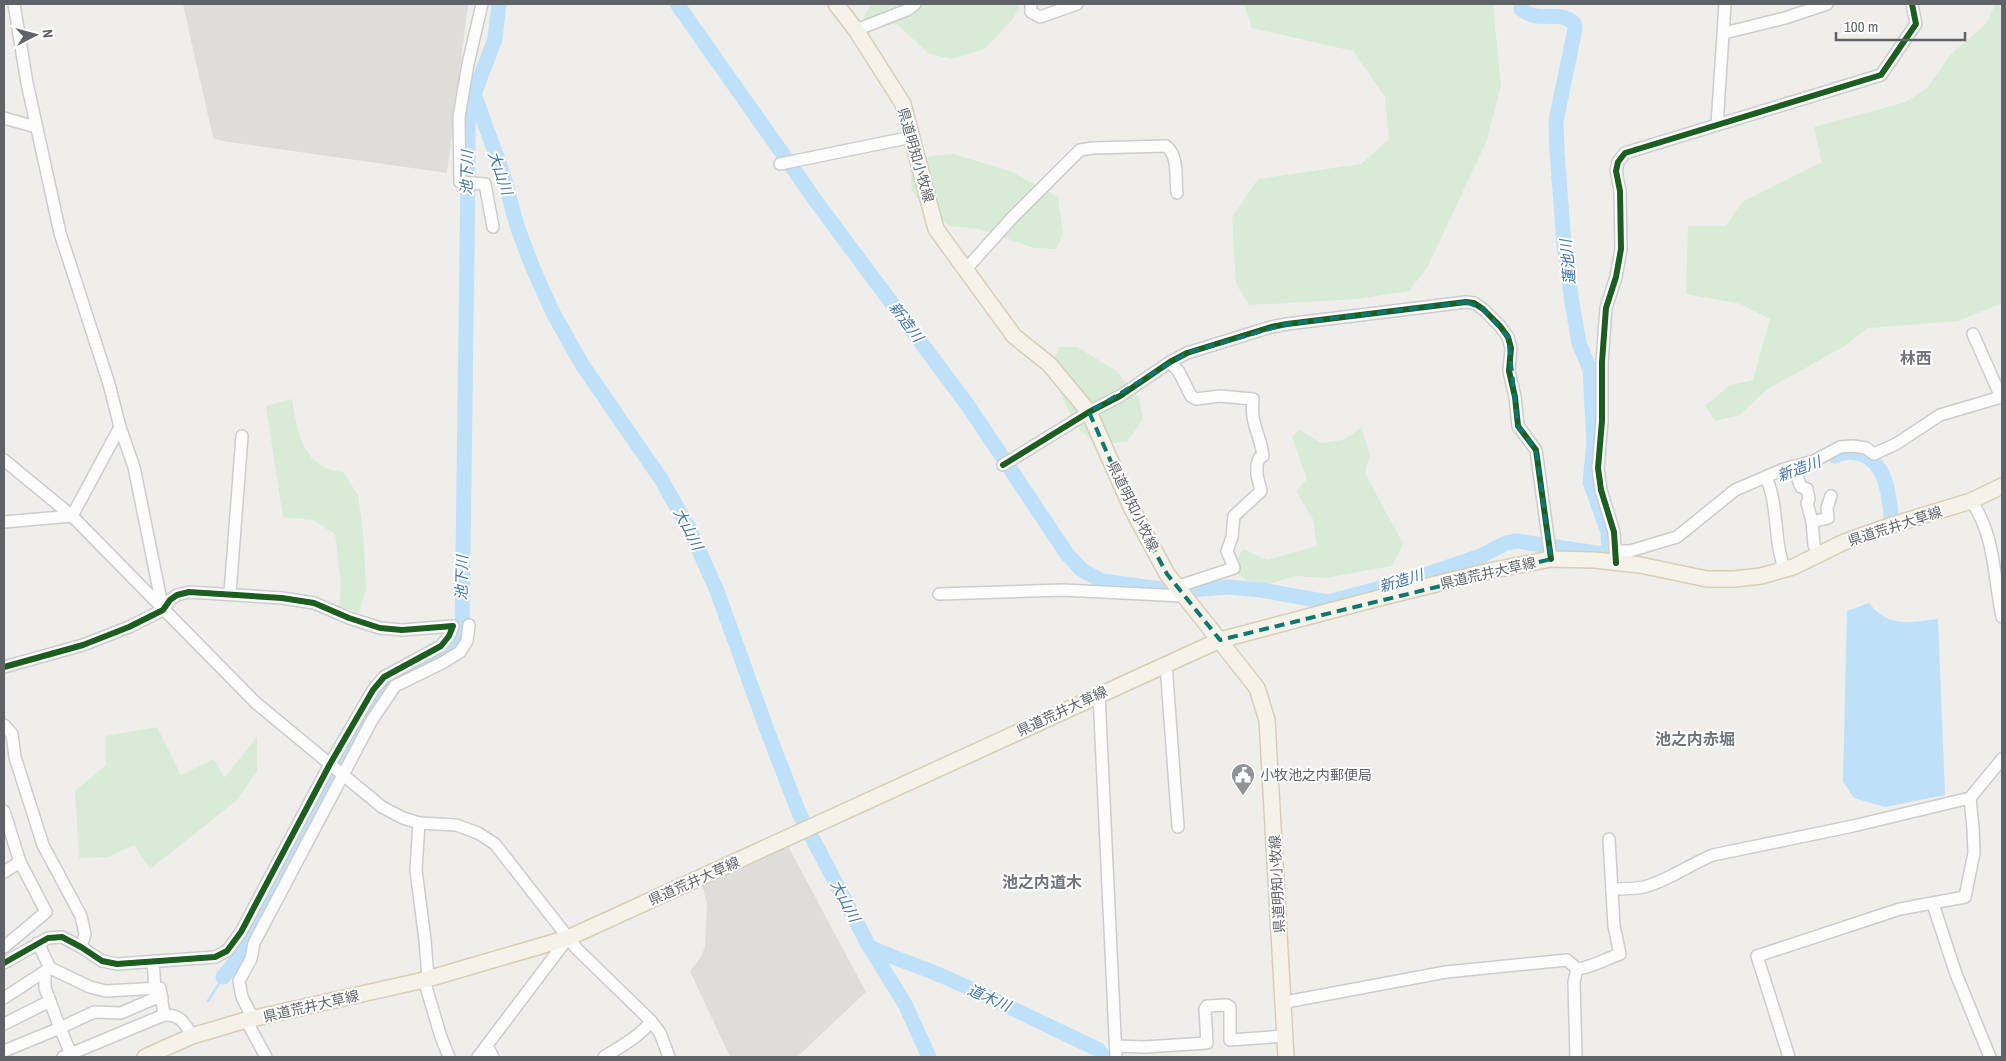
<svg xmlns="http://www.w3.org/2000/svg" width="2006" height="1061" viewBox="0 0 2006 1061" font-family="'Archivo Narrow','Noto Sans JP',sans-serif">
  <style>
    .industrial { fill: #dfddda }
    .green { fill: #d8ebd6 }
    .water { fill: #bfe0f9 }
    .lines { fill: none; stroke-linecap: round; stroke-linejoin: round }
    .stream { stroke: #bfe0f9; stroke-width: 2.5 }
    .river { stroke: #bfe0f9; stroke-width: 15 }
    .minor-casing { stroke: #cbcccc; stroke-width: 14 }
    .major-casing { stroke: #d7ceb8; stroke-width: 18 }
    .minor { stroke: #fdfcfc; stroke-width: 11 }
    .major { stroke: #f4f2e9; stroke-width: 15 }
    .cycleway-casing { stroke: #fff; stroke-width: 9 }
    .cycleway { stroke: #1b5e20; stroke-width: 6 }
    .marked { fill: none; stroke: #0f766e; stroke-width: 4; stroke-dasharray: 10 6; stroke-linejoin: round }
    .labels { text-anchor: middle; stroke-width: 4; stroke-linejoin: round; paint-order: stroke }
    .street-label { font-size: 14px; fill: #5f6368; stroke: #fff }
    .poi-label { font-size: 14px; fill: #5f6368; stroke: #fff; text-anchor: start }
    .water-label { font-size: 15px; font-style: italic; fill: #4174aa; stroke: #fff }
    .quarter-label { font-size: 16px; font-weight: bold; fill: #70757a; stroke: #fff }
  </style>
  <rect width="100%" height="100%" fill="#efeeea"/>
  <!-- industrial -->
  <g class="industrial">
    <path d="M183,4H468L447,173L222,141L213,138Z"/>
    <path d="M788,846L866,992L797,1057H730L690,971L701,957L705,947L707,904L702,885Z"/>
  </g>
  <!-- green -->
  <g class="green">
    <path d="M871,4H1017L1019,8L1012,20L984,49L952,59L929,54L898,25L882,22L864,23V17Z"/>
    <path d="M1244,4H1493L1501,85L1487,140L1427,268L1409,291L1357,299L1250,305L1236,284L1232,217L1258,179L1361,164L1389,139L1385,97L1353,51L1252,28Z"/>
    <path d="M1995,4H2002V303L1958,321L1868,328L1843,347L1766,390L1740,415L1715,421L1705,406L1730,385L1753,380L1770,319L1741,304L1686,294L1688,226H1726L1742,202L1822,162L1814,127L1906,102L1928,87L1951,54L1987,23Z"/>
    <path d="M953,154L1010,171L1058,197L1063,234L1056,249L1034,248L979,229L950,226L927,211L912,191L910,171L914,164L931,156Z"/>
    <path d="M1059,347H1077L1115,370L1139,398L1143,419L1127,442C1119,442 1105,445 1096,442C1072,432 1060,390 1050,368Z"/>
    <path d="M292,399C296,422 300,456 324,467C329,470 336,471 343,472L358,495L363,531L366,589L359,613L339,606L341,583L335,534L313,520L283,517L266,406Z"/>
    <path d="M1361,428L1370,454L1365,473L1403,544L1392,566L1324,578L1295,576L1266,585L1248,581L1236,573L1235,563L1243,549L1267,560L1317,546L1313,519L1296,491L1307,479L1292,437L1299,430L1321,443L1343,440Z"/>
    <path d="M157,727L181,775L214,759L224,778L257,737V771L236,801L150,869L134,845L108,857L79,858L75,791L106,765V736Z"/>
  </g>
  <!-- water -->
  <path class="water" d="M1869,603C1889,629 1910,622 1938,619L1945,795L1885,807L1854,798L1843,782L1847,611Z"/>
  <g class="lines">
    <!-- stream -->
    <path class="stream" d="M208,1001L223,977"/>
    <!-- river -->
    <g class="river">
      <path d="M677,4L818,204L969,407L1067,554L1082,570L1102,581L1168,590"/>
      <path d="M1521,9C1541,25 1557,8 1574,23L1575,29L1556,121L1557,152L1564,244L1572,303L1579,343L1590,370L1594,444L1590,482L1608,532L1609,555"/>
      <path d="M474,94L503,174L517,226L532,266L553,313L583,366L661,479L690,530L717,591L767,730L799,813L869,946L905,1004L929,1057"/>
      <path d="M1835,456C1844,451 1851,451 1861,454C1886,463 1889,494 1891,516"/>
      <path d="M1188,590L1228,587L1261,590L1328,602L1410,580L1483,555L1506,543L1517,541L1610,555"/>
      <path d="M870,947C895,959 922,967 947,978C998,1001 1048,1026 1099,1050L1104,1057"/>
      <path d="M223,977L236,961L379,693C387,685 394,675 404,669C425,658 451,656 462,633L468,173V118L474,94L495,39L499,4"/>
    </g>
    <!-- minor casing -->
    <g class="minor-casing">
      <g id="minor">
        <path d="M14,4L27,83L60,233L109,384L120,427L134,467L163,610"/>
        <path d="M482,4L468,64L459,117L460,182L485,184L493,227"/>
        <path d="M1031,4V12L1040,17L1077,4"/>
        <path d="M856,30L907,10L915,4"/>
        <path d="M1724,33L1785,18L1827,4"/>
        <path d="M4,118L36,127"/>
        <path d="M1717,125L1725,4"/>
        <path d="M780,164L912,137"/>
        <path d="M966,269L1011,219L1080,150L1093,148L1166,146C1179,156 1175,177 1177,193"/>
        <path d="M1170,362L1179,372L1191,396L1196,399L1220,396L1253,399C1250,425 1260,432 1263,456L1259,458L1257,465V475L1261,491L1234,516L1232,537L1227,551L1234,568L1176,587"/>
        <path d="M4,460L72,516L256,703L382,807L403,818L419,823L456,825L478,833L495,844L577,949L651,1021L660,1033L669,1057"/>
        <path d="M1003,465L1089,412L1120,396L1170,362L1187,353L1271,327L1287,324L1466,302L1474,303L1483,309L1500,326L1508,337L1511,348L1509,371L1515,397L1518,426L1536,450L1551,559"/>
        <path d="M1793,466L1801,487L1807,489L1809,499L1807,503L1812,521L1814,545L1818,555"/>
        <path d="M1766,477C1775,498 1775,520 1778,542C1779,552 1782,561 1784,570"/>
        <path d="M1971,501C1995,534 1994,579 2002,617"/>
        <path d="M72,516L120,427"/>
        <path d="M4,522L72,516"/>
        <path d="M1812,522L1828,518L1827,508L1831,496"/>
        <path d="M1617,551H1630L1677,537L1735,490L1784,469L1814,461L1840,447L1853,446L1866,448L1874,454L1896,444L1940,415L2001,397L1973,334"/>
        <path d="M1616,563L1614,532L1601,490L1598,468L1602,421V362L1606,308L1616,277L1621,249L1620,191L1616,171L1618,162L1625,153L1881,75L1916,24L1912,4"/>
        <path d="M230,593L242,436"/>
        <path d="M939,594L1063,590L1182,596"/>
        <path d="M1166,664L1178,827"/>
        <path d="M4,667L83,645L129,627L163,610L170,600L177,595L189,592L282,598L314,603L349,618L380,628L402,630L453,626L449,636L441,646L384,677L373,690L330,764L241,932L227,951L215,957L117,964L102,961L81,947L62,937L48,938L4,963"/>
        <path d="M1099,694L1116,1057"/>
        <path d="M4,725L12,734L15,757L43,845L81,916L85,934L81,947"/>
        <path d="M4,811L20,862L46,912L4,947"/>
        <path d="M419,823L416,870L425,940L428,979"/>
        <path d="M4,872L20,862"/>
        <path d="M1612,889C1623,889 1634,889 1644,887C1668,881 1690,864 1713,855L1853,826L1970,798L2002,759"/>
        <path d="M1933,904L1956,974L1990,1057"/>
        <path d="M38,943L50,968"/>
        <path d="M153,961L155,988"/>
        <path d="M1577,969C1593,967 1605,959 1620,954L1614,926L1609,839"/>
        <path d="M45,972V988L60,1028L94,1012L121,1013L153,999L162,998"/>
        <path d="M424,980L441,1037L449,1057"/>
        <path d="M4,998L50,968L90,987L106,991L160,988L164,1015"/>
        <path d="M1284,1005L1291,1001L1446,972L1567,960L1577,969L1574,982L1576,1057"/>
        <path d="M253,1019L242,997L239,981L251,959L254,943L372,720L395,686L442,663L460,652L467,641L469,625"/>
        <path d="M246,1020L266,1057"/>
        <path d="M4,1024L50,1001"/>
        <path d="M487,1046L493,1057"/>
        <path d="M1116,1046L1144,1047L1207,1043L1205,1009L1207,1006L1227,1005L1230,1007V1040L1285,1036"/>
        <path d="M4,1051L60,1028L71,1054"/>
        <path d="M63,1057L164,1015C180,1014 185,1023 192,1036"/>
        <path d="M478,1057L568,938"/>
        <path d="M604,1057C619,1047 640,1037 651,1021"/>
        <path d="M1789,1057L1757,956L1900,909L1965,897L1974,853L1973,828L1970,798"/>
      </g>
    </g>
    <!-- major casing -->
    <g class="major-casing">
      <g id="major">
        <path d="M836,4L856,30L903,104L936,229L1014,336L1049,364L1089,412L1131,507L1167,574L1257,688L1267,720L1286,1057"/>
        <path d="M145,1057L192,1036L246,1020L424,980L568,938L1220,640L1379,598L1489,571L1551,559L1594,560L1640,565L1707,579H1734L1761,576L1793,567L1844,542L1889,526L1971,501L2002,486"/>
      </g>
    </g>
    <!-- minor -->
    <use href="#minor" class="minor"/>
    <!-- major -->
    <use href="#major" class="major"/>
    <!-- cycleway casing -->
    <g class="cycleway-casing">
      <g id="cycleway">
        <path d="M1003,465L1089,412L1120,396L1170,362L1187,353L1271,327L1287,324L1466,302L1474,303L1483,309L1500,326L1508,337L1511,348L1509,371L1515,397L1518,426L1536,450L1551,559"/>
        <path d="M1616,563L1614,532L1601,490L1598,468L1602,421V362L1606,308L1616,277L1621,249L1620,191L1616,171L1618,162L1625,153L1881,75L1916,24L1912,4"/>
        <path d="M4,667L83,645L129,627L163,610L170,600L177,595L189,592L282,598L314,603L349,618L380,628L402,630L453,626L449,636L441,646L384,677L373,690L330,764L241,932L227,951L215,957L117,964L102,961L81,947L62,937L48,938L4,963"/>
      </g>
    </g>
    <!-- cycleway -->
    <use href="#cycleway" class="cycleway"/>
  </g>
  <!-- marked area -->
  <path class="marked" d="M1466,302L1483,309L1508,337L1518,426L1536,450L1551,559L1220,640L1167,574L1131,507L1089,412L1187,353L1287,324Z"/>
  <!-- icons -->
  <defs>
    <g id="civic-pin" transform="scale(1.25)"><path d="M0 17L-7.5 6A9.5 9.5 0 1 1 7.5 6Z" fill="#919496" stroke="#fff"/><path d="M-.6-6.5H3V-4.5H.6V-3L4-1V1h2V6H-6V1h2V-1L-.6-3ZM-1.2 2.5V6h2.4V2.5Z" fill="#fff"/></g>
  </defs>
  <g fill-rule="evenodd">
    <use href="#civic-pin" x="1243" y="775"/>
  </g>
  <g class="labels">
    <!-- street labels -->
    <g class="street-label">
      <text transform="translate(916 155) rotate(74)" y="5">県道明知小牧線</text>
      <text transform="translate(1133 506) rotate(64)" y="5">県道明知小牧線</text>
      <text transform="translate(1895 526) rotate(-18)" y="5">県道荒井大草線</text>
      <text transform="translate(1488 573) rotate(-13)" y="5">県道荒井大草線</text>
      <text transform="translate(1062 711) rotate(-25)" y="5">県道荒井大草線</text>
      <text transform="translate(694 881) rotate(-24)" y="5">県道荒井大草線</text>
      <text transform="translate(1277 884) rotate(-93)" y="5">県道明知小牧線</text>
      <text transform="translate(311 1006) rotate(-13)" y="5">県道荒井大草線</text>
    </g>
    <!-- poi labels -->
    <g class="poi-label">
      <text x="1260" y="780">小牧池之内郵便局</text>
    </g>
    <!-- water labels -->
    <g class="water-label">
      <text transform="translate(467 173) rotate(-89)" y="5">池下川</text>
      <text transform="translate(500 173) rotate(71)" y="5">大山川</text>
      <text transform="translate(1568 262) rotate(-95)" y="5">蓮池川</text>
      <text transform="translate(906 322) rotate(53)" y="5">新造川</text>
      <text transform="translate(1799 469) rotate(-20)" y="5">新造川</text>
      <text transform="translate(688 529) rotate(63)" y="5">大山川</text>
      <text transform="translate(462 578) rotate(-89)" y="5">池下川</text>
      <text transform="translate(1401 581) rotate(-17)" y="5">新造川</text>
      <text transform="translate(845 901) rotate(62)" y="5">大山川</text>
      <text transform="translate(989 998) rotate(24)" y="5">道木川</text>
    </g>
    <!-- quarter labels -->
    <g class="quarter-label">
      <text x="1916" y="364">林西</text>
      <text x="1695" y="745">池之内赤堀</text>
      <text x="1042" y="888">池之内道木</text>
    </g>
  </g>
  <!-- border -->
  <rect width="2006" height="1061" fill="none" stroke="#5f6368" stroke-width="10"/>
  <!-- north arrow -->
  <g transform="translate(35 35) rotate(84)" stroke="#ffffff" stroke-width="4" paint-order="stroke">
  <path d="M0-4L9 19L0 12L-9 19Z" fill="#5f6368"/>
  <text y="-8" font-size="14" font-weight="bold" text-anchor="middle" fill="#5f6368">N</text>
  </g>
  <!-- scale -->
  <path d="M1836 32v8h129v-8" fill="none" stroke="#5f6368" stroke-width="2.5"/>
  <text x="1844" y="32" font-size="15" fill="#5f6368" stroke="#ffffff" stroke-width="4" paint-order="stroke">100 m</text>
</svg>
